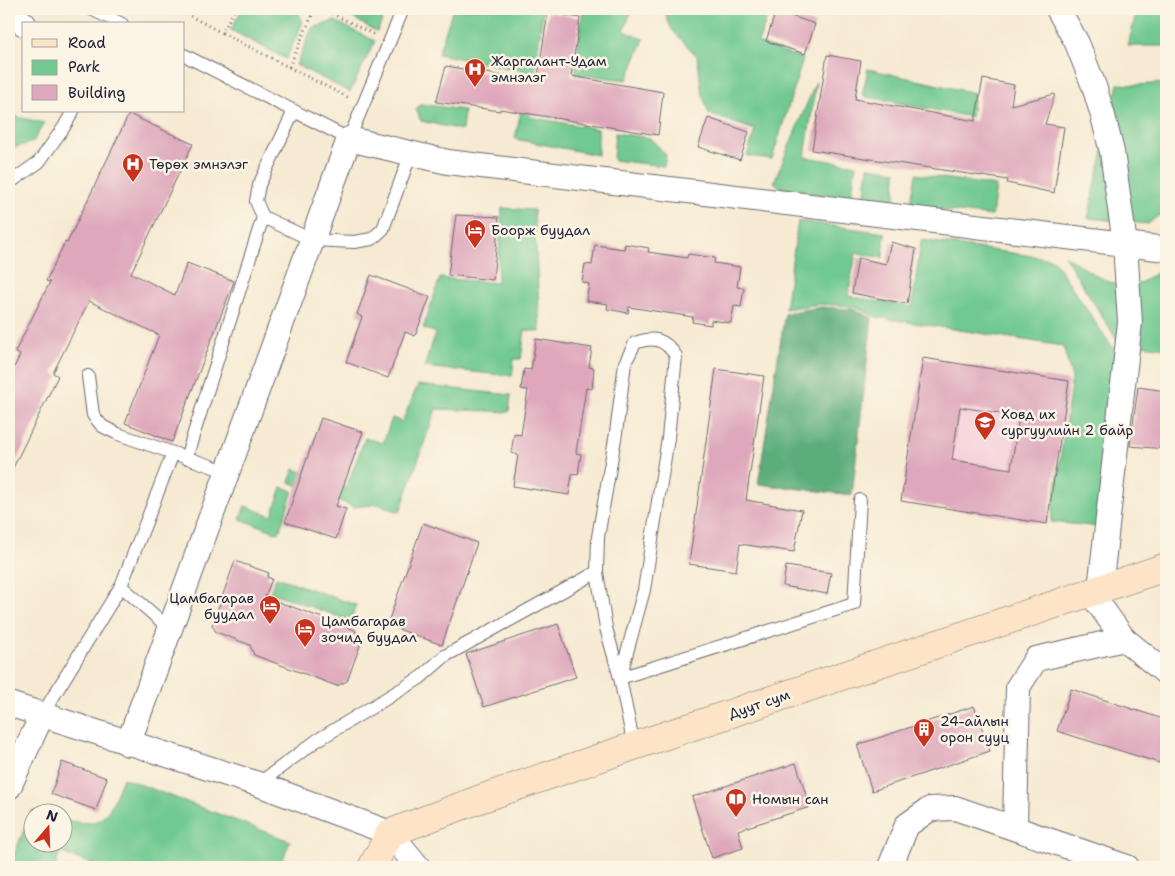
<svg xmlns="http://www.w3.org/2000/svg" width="1175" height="876" viewBox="0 0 1175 876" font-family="'Shantell Sans',sans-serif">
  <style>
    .built { fill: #f5cfda }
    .green { fill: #70c990; stroke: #497666 }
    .forest { fill: #5cad7a; stroke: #3f685a }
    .building { fill: #dea7bc; fill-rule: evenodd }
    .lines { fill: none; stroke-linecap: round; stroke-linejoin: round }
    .lane-casing { stroke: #6c6870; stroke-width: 14 }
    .street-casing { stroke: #6c6870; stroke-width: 26 }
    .secondary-casing { stroke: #6c6870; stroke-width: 29 }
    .path { stroke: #6c6870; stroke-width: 3; stroke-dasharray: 1 4; stroke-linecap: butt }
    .lane { stroke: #fff; stroke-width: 12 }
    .street { stroke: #fff; stroke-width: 24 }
    .secondary { stroke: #fee4c6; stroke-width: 28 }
    .labels { text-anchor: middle; stroke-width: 5; stroke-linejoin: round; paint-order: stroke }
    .poi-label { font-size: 14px; fill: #22223b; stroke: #fcf5e5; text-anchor: start }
    .street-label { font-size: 14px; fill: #22223b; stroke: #fcf5e5 }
  </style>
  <rect width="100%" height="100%" fill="#fcf5e5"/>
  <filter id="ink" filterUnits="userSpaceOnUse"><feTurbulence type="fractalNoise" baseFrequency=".02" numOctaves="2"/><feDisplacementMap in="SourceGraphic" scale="10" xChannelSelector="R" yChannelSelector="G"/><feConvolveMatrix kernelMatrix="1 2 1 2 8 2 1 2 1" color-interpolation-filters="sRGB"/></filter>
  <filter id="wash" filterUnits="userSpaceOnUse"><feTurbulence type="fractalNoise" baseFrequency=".0096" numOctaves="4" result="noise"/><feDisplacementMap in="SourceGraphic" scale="20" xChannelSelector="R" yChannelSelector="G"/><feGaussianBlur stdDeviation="1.12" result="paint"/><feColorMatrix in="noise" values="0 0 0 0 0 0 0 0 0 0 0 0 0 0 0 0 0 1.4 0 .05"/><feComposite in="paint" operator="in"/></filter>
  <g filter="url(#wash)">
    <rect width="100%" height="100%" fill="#f6ead2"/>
    <!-- built -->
    <path class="built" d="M923,358L1069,381L1047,524L901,501Z"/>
    <!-- green -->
    <g class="green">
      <path d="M242,9H297L303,22L286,59L231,30Z"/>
      <path d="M341,9H387L377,32L340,10Z"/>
      <path d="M453,9H536L543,11L529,117L598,129V155L515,139L529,72L438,54Z"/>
      <path d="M583,9H632L624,31L644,39L627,80L575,74Z"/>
      <path d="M663,9H770L758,43L803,59L772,159L747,156L755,130L709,114L702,93L697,56L672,30Z"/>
      <path d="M1137,9H1166V46H1128Z"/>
      <path d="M335,21L375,41L350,92L296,65L312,28Z"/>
      <path d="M868,69L974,93L971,117L862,96Z"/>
      <path d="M816,82L805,157L856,165L851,199L782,189L774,182Z"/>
      <path d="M1166,83V217L1158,216L1148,224L1088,218L1118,84L1138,85Z"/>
      <path d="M421,104L464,110L462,130L421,121L416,109Z"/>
      <path d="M9,115L44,123L33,142L9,149Z"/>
      <path d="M615,133L650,138L666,155L664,166L613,160Z"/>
      <path d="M868,167L896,171L895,204L864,200Z"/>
      <path d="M916,174L996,186L992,216L910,206Z"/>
      <path d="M502,208L534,210L540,332L525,330L521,359H514L512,376L424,367L436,333L423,328L440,278L497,283Z"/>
      <path d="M798,221L885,233L883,258L856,253L848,296L912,307L921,240L1053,259L1130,374L1111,528L1051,522L1072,378L1063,346L876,317L854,306L819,304L785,309Z"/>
      <path d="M1064,255L1095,275L1114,284L1134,287L1151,276L1166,269V348L1118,342Z"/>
      <path d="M418,385L511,395L509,412L436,409L400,512L378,504L355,507L289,482L294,469L346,488L365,438L383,443L392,418L402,422Z"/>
      <path d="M282,487L293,491L279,533L240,519L245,506L272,516Z"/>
      <path d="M276,577L356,605L351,621L270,592Z"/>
      <path d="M123,778L290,841L280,867H100L60,852L55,867H41L34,865L33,867H9L32,810L45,813L32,814V844H62L63,819C106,831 108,814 123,778Z"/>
    </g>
    <!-- forest -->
    <path class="forest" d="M821,307L853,309L872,318L852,495L758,484L785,313Z"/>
    <g id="blocks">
      <!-- building -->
      <g class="building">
        <path d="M776,11L815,24L805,54L766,41Z"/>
        <path d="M548,12L580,18L571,76L663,92L658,135L500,109V111L436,102L446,66L537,82Z"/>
        <path d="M827,55L861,61L855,99L975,121L983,79L1014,85L1011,105L1055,94L1045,124L1064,127L1054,193L1007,183L1008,180L812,150Z"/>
        <path d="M129,114L193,144L131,273L175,295L187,263L234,281L233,284L172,442L125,423L159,335L89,301L53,373L58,376L9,476V378L20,355L15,352L50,282L46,281L65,242L67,243Z"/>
        <path d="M708,118L749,132L740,160L698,147Z"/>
        <path d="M456,215L499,217L493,280L448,275Z"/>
        <path d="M891,242L916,249L907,304L852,293L858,258L886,264Z"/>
        <path d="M625,244L649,248L648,252L687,258L688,254L715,258L714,263L740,267L737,287L744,288L741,307L734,306L731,323L711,320V325L692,322L693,317L629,307L628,313L607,309L608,304L586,301L589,284L582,282L585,264L592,265L595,245L624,249Z"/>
        <path d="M371,275L430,297L415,336L405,332L388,378L346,362L362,317L357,314Z"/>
        <path d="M536,339L592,348L589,367L594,368L592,389L586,388L576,453L581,454L578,475L572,474L569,495L513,486L518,455L511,453L514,434L521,435L528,390L521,389L524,369L531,370Z"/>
        <path d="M923,358L1069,381L1047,524L901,501ZM960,407L1019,416L1011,469L952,460Z"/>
        <path d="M716,369L764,376L746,500L802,510L794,552L740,544L736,571L689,564Z"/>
        <path d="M1138,387L1166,391V449L1130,446Z"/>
        <path d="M321,418L363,432L336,506L346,509L336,539L285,522Z"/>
        <path d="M423,523L477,543L442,645L387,625Z"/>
        <path d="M235,561L269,573L267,577L272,579L265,597L355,630L361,643L347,681L337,686L254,655L250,645L216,632L212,625Z"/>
        <path d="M786,566L831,573L827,594L783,586Z"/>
        <path d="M558,624L576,677L484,707L466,654Z"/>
        <path d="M1071,689L1166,720V765L1057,731Z"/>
        <path d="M974,706L990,751L872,791L857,745Z"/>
        <path d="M62,762L107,778L96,810L51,794Z"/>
        <path d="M796,763L810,807L738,830L743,848L712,858L692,797Z"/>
      </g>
    </g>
  </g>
  <g filter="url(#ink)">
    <use href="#blocks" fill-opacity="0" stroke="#6c6870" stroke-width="1"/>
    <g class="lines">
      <!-- lane casing -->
      <g class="lane-casing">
        <g id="lane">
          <path d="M91,9L122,24"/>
          <path d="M184,55L349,139L403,9"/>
          <path d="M294,111L259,185L256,201L263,217L312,240L354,242L372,239L383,229L411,153"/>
          <path d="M9,183L39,162L64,127L73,111"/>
          <path d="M88,376L93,415L102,426L118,434L228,472"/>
          <path d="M186,458L263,217"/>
          <path d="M170,629L121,586L173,453"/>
          <path d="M42,715L121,586"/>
          <path d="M634,746L620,678L606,628L597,572L598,537L616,433L625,363L635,343C654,336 665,339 676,356L668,438L644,590L620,678L854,604L860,500"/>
          <path d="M258,784L316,741L420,678L445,656L597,572"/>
        </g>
      </g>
      <!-- street casing -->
      <g class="street-casing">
        <g id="street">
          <path d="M1058,9L1077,43L1094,86L1103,116L1112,152L1125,244L1130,322L1100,589"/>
          <path d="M9,11L24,24"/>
          <path d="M1090,592L1124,639L1166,673"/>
          <path d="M9,704L258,784L390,833L418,867"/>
          <path d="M128,744L349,139L448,162L1166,249"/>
          <path d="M9,787L42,715"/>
          <path d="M1015,828L1018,687L1036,659L1124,639"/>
          <path d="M890,867L907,825L930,809L955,808L1127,867"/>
        </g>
      </g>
      <!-- secondary casing -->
      <g class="secondary-casing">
        <path id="secondary" d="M372,867L390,833L480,799L634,746L1166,567"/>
      </g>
      <!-- path -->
      <g class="path">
        <path d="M177,9L222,33L235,9"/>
        <path d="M323,9L375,35"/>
        <path d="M222,33L349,98"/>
        <path d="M289,67L315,9"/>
      </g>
      <!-- lane -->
      <use href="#lane" class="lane"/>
      <!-- street -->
      <use href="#street" class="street"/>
      <!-- secondary -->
      <use href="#secondary" class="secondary"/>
    </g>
  </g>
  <!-- icons -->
  <defs>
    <g id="hospital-pin" transform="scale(1.125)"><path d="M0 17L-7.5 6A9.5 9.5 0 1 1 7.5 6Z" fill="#c8321e" stroke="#fcf5e5"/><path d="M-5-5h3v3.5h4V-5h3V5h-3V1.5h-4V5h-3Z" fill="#fff"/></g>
    <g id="hotel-pin" transform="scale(1.125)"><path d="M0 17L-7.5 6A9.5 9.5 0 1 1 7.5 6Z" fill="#c8321e" stroke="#fcf5e5"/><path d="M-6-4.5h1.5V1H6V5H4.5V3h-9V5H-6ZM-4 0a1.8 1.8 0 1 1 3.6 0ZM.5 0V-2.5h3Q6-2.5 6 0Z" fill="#fff"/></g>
    <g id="university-pin" transform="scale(1.125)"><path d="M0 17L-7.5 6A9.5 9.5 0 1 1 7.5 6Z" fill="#c8321e" stroke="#fcf5e5"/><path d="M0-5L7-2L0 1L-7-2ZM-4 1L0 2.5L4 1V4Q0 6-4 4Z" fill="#fff"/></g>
    <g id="building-pin" transform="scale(1.125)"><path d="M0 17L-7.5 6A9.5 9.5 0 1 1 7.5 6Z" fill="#c8321e" stroke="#fcf5e5"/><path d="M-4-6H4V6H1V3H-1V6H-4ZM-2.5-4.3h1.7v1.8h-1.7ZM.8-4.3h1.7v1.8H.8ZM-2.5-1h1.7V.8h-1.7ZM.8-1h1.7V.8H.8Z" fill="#fff"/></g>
    <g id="library-pin" transform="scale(1.125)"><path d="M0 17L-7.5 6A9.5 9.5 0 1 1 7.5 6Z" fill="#c8321e" stroke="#fcf5e5"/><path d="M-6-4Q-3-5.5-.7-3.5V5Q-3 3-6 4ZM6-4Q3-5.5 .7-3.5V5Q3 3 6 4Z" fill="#fff"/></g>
  </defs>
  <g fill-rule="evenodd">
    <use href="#hospital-pin" x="475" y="69"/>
    <use href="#hospital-pin" x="133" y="164"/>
    <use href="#hotel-pin" x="475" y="230"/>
    <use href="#university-pin" x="985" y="422"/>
    <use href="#hotel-pin" x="270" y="606"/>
    <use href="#hotel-pin" x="305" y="629"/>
    <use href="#building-pin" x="924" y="729"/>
    <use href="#library-pin" x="736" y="799"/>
  </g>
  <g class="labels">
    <!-- poi labels -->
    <g class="poi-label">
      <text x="491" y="66">Жаргалант-Удам<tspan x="491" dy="16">эмнэлэг</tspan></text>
      <text x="149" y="169">Төрөх эмнэлэг</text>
      <text x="491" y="235">Боорж буудал</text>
      <text x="1001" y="419">Ховд их<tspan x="1001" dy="16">сургуулийн 2 байр</tspan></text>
      <text x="254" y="603" text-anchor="end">Цамбагарав<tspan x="254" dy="16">буудал</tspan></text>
      <text x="321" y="626">Цамбагарав<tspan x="321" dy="16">зочид буудал</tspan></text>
      <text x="940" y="726">24-айлын<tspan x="940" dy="16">орон сууц</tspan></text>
      <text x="752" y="804">Номын сан</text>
    </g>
    <!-- street labels -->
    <g class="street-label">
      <text transform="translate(759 704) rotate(-19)" y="5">Дуут сум</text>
    </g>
  </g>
  <!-- margin -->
  <rect width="1175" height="876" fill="none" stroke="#fcf5e5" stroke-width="30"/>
  <!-- legend -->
  <rect x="22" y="22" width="162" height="90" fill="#fcf5e5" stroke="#a5a1a1"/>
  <rect x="32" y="39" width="25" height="8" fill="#fee4c6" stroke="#a5a1a1"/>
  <text x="68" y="48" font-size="15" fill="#22223b">Road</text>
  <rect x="32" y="60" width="25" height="15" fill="#70c990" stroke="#a5a1a1"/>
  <text x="68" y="72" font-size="15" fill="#22223b">Park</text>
  <rect x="32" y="85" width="25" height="15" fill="#dea7bc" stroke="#a5a1a1"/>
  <text x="68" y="98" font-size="15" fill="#22223b">Building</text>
  <!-- north arrow -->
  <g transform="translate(48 828) rotate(19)"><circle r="24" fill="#fcf5e5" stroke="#a5a1a1"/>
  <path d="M0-4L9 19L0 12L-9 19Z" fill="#c8321e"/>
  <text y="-8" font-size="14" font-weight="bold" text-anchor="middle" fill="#22223b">N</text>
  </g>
</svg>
